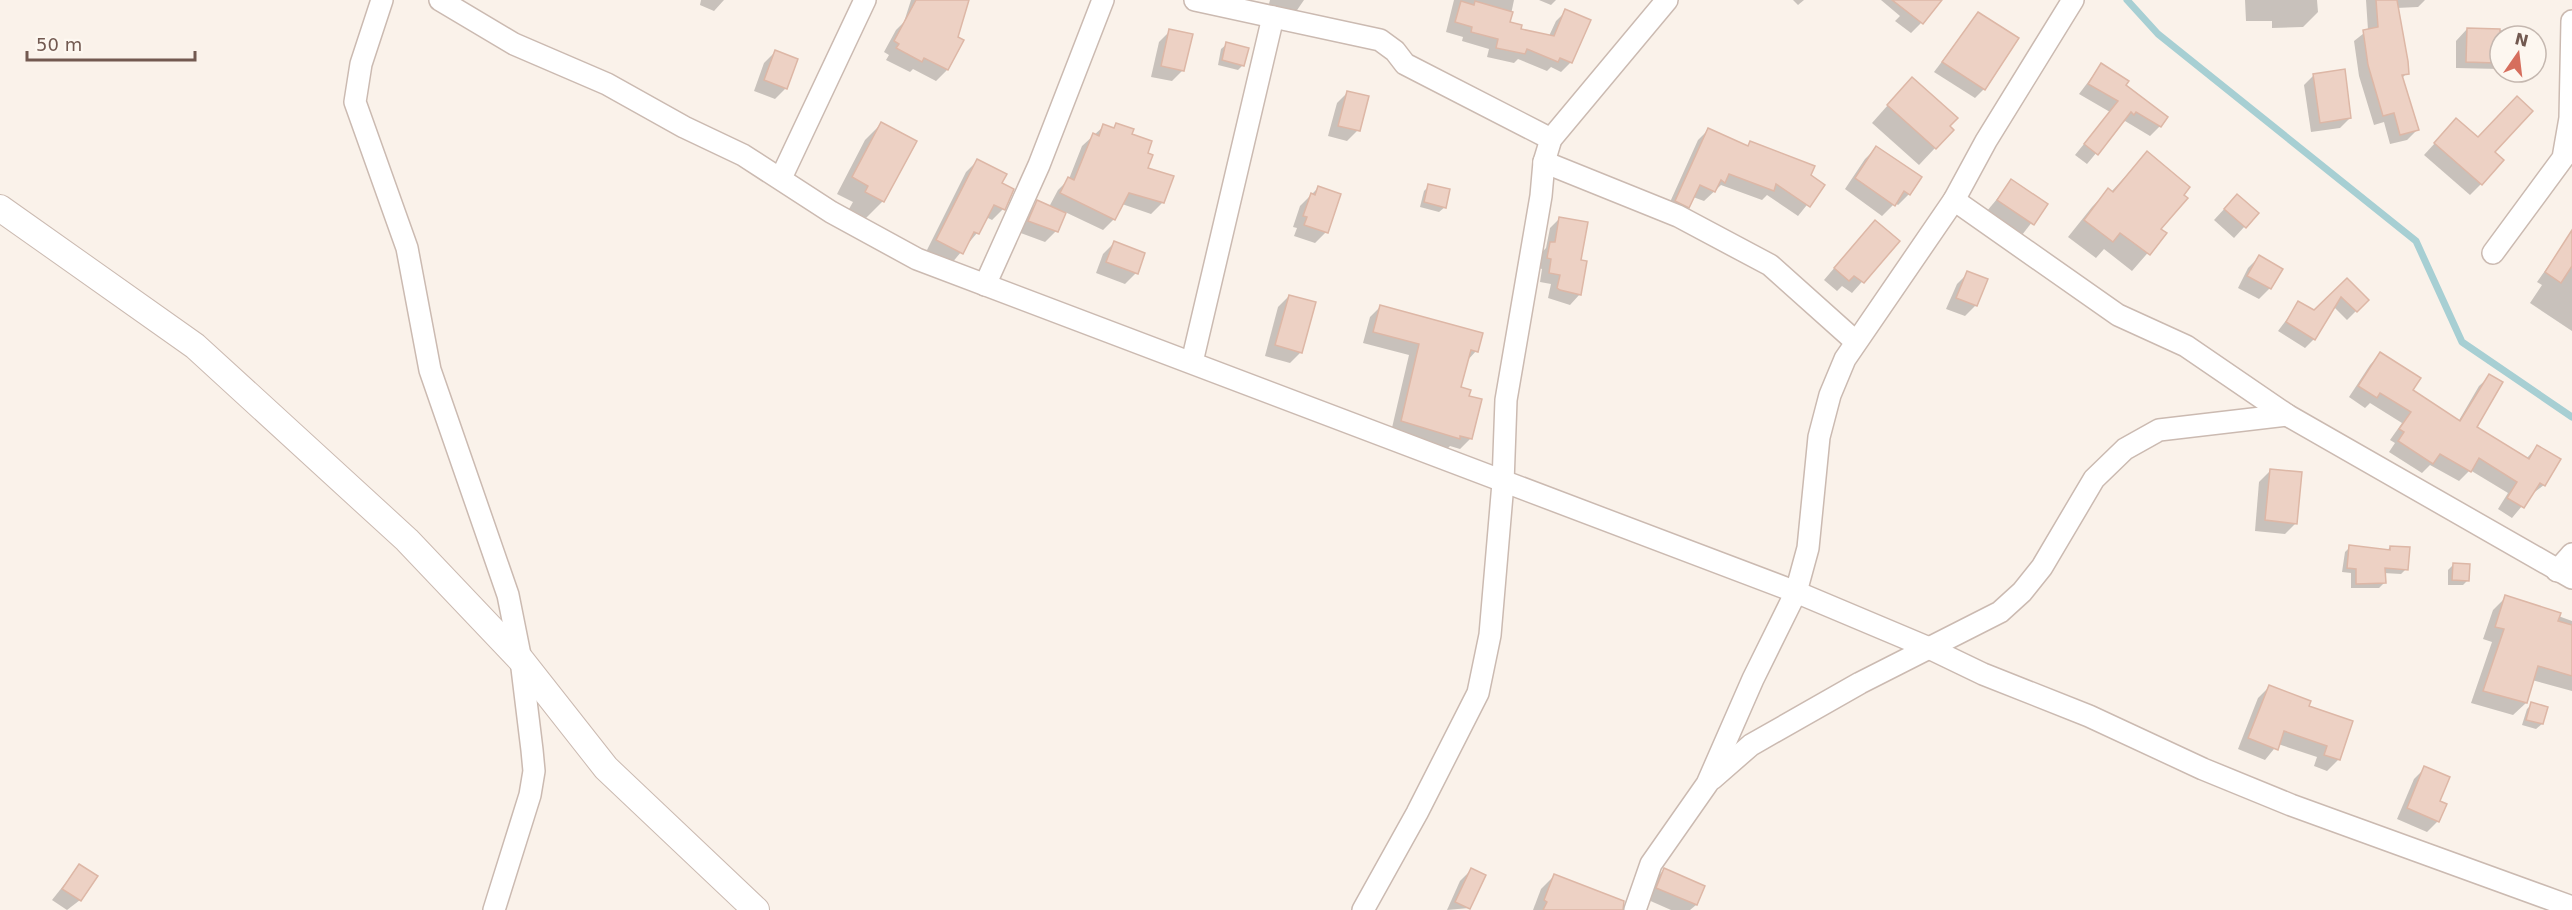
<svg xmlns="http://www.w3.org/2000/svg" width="2572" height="910" viewBox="0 0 2572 910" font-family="'DejaVu Sans',sans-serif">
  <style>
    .shadow { fill: #0003 }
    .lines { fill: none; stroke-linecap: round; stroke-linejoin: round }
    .stream { stroke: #a7cfd3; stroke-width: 7 }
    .building { fill: #edd1c4; stroke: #ddb7a6; stroke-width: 1.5 }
    .minor-casing { stroke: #cbbab1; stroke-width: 24 }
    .tertiary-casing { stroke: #cbbab1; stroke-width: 28 }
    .minor { stroke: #fff; stroke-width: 21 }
    .tertiary { stroke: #fff; stroke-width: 26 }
  </style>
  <rect width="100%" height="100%" fill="#faf2ea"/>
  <!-- shadow -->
  <g class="shadow">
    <path d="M701,0H724L714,11L700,5Z"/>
    <path d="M911,0H968L956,38L962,41L947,70L936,81L913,69L910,72L886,60L889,55L884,52L896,30L904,22Z"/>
    <path d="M1270,0H1304L1293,16L1268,8Z"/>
    <path d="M1454,0H1514L1509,24L1520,30L1549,36L1556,21L1566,11L1571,62L1561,72L1551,67L1547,71L1518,59L1514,63L1487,57L1489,49L1462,41L1463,37L1446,32Z"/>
    <path d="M1539,0H1556L1551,5Z"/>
    <path d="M1793,0H1804L1798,5Z"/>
    <path d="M1881,0H1933L1921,23L1911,33L1895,21L1900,16Z"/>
    <path d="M2245,0H2317L2318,12L2303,27L2272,28V21H2246Z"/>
    <path d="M2366,0H2425L2418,7L2396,8L2407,73L2401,79L2417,130L2407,140L2390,144L2384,122L2374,125L2359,76L2354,41L2368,30Z"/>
    <path d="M1978,14L1984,89L1975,98L1934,72Z"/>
    <path d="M2467,29L2519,31L2518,36H2500V69L2456,68V41Z"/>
    <path d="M1170,31L1183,70L1172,81L1151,77L1159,42Z"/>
    <path d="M1227,44L1243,65L1238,70L1218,65L1221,49Z"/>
    <path d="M775,52L786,88L775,99L754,91L764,63Z"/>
    <path d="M2101,65L2124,86L2160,126L2150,136L2125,121L2122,122L2087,164L2075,155L2110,112L2079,94Z"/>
    <path d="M2314,75L2350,118L2340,128L2311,132L2304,85Z"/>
    <path d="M1348,92L1358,130L1347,141L1328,136L1337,103Z"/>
    <path d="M1896,96L1935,148L1919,165L1872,123Z"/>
    <path d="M881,124L883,201L866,218L849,209L853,202L837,194L865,140Z"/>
    <path d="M1116,125L1130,135L1146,154L1147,169L1172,177L1162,203L1151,214L1122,204L1114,219L1103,230L1065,212L1056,231L1045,242L1018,232L1027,213L1038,202L1049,207L1058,190L1069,179L1082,146L1104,126L1112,129Z"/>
    <path d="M1709,129L1747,147L1751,143L1823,185L1798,216L1767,195L1762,200L1721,185L1704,201L1693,197L1688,207L1678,217L1666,211L1698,140Z"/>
    <path d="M2446,131L2493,152L2481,184L2470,195L2424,155Z"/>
    <path d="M1876,148L1909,194L1898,205L1895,203L1882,216L1845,189L1865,159Z"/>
    <path d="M2147,153L2159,229L2165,233L2132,271L2104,249L2096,258L2068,237L2092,207L2108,190L2111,192Z"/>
    <path d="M977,161L1000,184L1012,190L1003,209L992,220L986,217L977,233L951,264L926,252L966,172Z"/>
    <path d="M2012,181L2046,204L2022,235L1987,211Z"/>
    <path d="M1429,186L1445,207L1439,212L1420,207L1424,191Z"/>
    <path d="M1318,188L1326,232L1315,243L1294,236L1297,228L1293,227L1300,206Z"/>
    <path d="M2226,207L2257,213L2234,238L2214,220Z"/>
    <path d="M1560,218L1580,261V294L1570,305L1548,298L1551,284L1540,282L1542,269L1538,268L1541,253L1546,248L1550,228Z"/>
    <path d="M1864,233L1898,241L1852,293L1842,286L1837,291L1824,280Z"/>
    <path d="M2569,237L2572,239V331L2530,303L2542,285L2537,282Z"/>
    <path d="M1114,243L1136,273L1125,284L1096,273L1103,254Z"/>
    <path d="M2259,257L2281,269L2270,288L2259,299L2238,288L2248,268Z"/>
    <path d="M1968,273L1976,305L1965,316L1946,309L1957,284Z"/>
    <path d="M2347,280L2367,300L2347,320L2334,307L2314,339L2305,348L2278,331L2299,303L2314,312Z"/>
    <path d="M1289,296L1301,352L1290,363L1265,356L1278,307Z"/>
    <path d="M1381,306L1476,351L1467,361L1459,388L1468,397L1471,438L1460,449L1450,446L1447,449L1391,432L1409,355L1363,343L1370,317Z"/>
    <path d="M2380,354L2411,391L2458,422L2479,386L2490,376L2475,428L2526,459L2537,447L2544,485L2532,494L2512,518L2498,509L2508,493L2470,470L2459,481L2430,465L2422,473L2389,452L2395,443L2390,440L2402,423L2370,403L2365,408L2349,397L2370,365Z"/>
    <path d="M2270,471L2296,523L2285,534L2255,531L2259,482Z"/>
    <path d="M2350,547L2387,551L2390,547L2406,569L2401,574L2384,573V583L2379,588H2351V573L2342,572L2345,552Z"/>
    <path d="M2453,565L2468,580L2463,585H2448V570Z"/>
    <path d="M2506,597L2572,621V691L2532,680L2526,703L2513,715L2471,703L2492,642L2483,639L2493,610Z"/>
    <path d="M2269,687L2306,707L2351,722L2338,760L2327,771L2314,766L2317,757L2278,744L2265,760L2238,749L2258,698Z"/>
    <path d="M2532,704L2542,724L2536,729L2522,725L2527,709Z"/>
    <path d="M2425,768L2438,802V821L2427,832L2397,819L2414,779Z"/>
    <path d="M79,866L96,877L80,900L67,910L52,900Z"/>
    <path d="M1471,870L1469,908L1447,910L1460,881Z"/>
    <path d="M1664,870L1703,886L1696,905L1690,910H1671L1646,899L1653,881Z"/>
    <path d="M1554,876L1620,910H1533L1541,889Z"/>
  </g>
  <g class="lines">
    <!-- stream -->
    <path class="stream" d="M2127,0L2158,34L2416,241L2462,342L2572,417"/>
  </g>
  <!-- building -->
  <g class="building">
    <path d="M916,0H969L958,37L964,40L948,70L924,58L922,62L896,48L899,44L894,41Z"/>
    <path d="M1892,0H1942L1923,24Z"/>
    <path d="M2376,0H2397L2408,61L2409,74L2402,75L2419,130L2400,135L2394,113L2383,116L2368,65L2363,30L2378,27Z"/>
    <path d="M1461,1L1474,5L1475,1L1513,12L1510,22L1522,25L1521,29L1554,36L1565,9L1591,20L1572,63L1560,58L1558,62L1527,49L1525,54L1496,48L1498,39L1471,32L1472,27L1455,22Z"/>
    <path d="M1978,12L2019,38L1985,90L1942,62Z"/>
    <path d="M2467,28L2500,29V58H2496V63L2466,62Z"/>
    <path d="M1169,29L1193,34L1184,71L1161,66Z"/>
    <path d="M1226,42L1249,48L1244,66L1222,60Z"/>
    <path d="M775,50L798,59L787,89L764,80Z"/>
    <path d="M2101,63L2129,81L2126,85L2168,117L2161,127L2136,112L2134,115L2131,112L2098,155L2084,144L2118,101L2088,84Z"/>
    <path d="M2345,69L2351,118L2320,123L2313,74Z"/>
    <path d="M1912,77L1958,118L1950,126L1954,130L1936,149L1887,105Z"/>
    <path d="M1347,91L1369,96L1360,131L1338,126Z"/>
    <path d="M2517,96L2533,111L2495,152L2504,160L2482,185L2434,143L2456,118L2478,137Z"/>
    <path d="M881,122L917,141L884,202L865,192L868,186L852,177Z"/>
    <path d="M1116,123L1134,129L1132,134L1152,141L1148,153L1153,155L1148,168L1174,176L1164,203L1129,193L1115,220L1060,193L1068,177L1074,180L1093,133L1099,136L1103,124L1114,128Z"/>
    <path d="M1708,128L1748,146L1750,141L1815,166L1811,175L1825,185L1810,207L1776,184L1774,191L1729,174L1725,183L1721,180L1715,192L1700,185L1689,208L1675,201Z"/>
    <path d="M1876,146L1922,177L1910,195L1904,191L1895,206L1855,178Z"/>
    <path d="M2147,151L2190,187L2184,195L2188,198L2161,229L2167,233L2150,255L2120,233L2113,242L2084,220L2108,188L2113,192Z"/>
    <path d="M977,159L1007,174L1002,183L1014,189L1005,210L994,205L979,234L974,232L963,254L936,240Z"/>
    <path d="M2011,179L2048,204L2034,225L1997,200Z"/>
    <path d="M1428,184L1450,189L1446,208L1424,202Z"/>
    <path d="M1318,186L1341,194L1328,233L1304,225L1307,217L1303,216L1311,193L1315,195Z"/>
    <path d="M2237,194L2259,213L2246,228L2224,209Z"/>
    <path d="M1037,200L1066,213L1058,232L1028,221Z"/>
    <path d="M1559,217L1588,222L1581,260L1587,261L1581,295L1560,290L1557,288L1560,275L1549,273L1551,259L1547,258L1550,242H1555Z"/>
    <path d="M1875,220L1900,241L1864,283L1854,276L1849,281L1834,268Z"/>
    <path d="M2572,230V266L2561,283L2545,272Z"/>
    <path d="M1114,241L1145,253L1138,274L1106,262Z"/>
    <path d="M2259,255L2283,269L2271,289L2247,276Z"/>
    <path d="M1967,271L1988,279L1977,306L1956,298Z"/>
    <path d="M2347,278L2369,300L2357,312L2341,297L2315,340L2286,322L2298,301L2314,310Z"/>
    <path d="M1289,295L1316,302L1302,353L1275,345Z"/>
    <path d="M1380,305L1483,333L1478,352L1471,350L1461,387L1471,390L1469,396L1482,399L1472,439L1460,436V439L1401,421L1419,344L1373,332Z"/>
    <path d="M2380,352L2421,378L2413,390L2460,421L2489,374L2503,382L2477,427L2529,459L2537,445L2561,459L2545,486L2540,483L2524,508L2507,498L2517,482L2479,458L2471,472L2440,454L2433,464L2398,441L2404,432L2399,429L2411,412L2380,393L2377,398L2358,386Z"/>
    <path d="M2270,469L2302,472L2297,524L2265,520Z"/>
    <path d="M2349,545L2390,550V546L2410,547L2408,570L2385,568L2386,583L2356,584V569L2347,568Z"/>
    <path d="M2453,563L2470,564L2469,581L2452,580Z"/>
    <path d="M2505,595L2561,613L2558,621L2572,625V676L2538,666L2527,703L2483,691L2504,629L2495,627Z"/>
    <path d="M2269,685L2311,701L2309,706L2353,721L2340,760L2324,755L2327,746L2284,731L2278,750L2248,738Z"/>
    <path d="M2531,702L2548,707L2543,724L2526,720Z"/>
    <path d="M2424,766L2450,777L2440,801L2447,804L2439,822L2407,808Z"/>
    <path d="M79,864L98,876L81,901L62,889Z"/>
    <path d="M1471,868L1486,875L1470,909L1455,902Z"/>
    <path d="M1664,868L1705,886L1697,905L1656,888Z"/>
    <path d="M1554,874L1624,901L1623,910H1543L1547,902L1544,900Z"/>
  </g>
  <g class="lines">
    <!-- minor casing -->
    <g class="minor-casing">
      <g id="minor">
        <path d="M382,0L361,64L355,102L407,248L430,370L508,595L521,660L532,750L534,771L530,795L494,910"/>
        <path d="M440,0L514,44L607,84L684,127L743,155L831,212L917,259L1796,592L1929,648L1983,674L2089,716L2203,769L2291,805L2572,907"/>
        <path d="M1195,0L1380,40L1395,51L1405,64L1551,139"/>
        <path d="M1544,162L1678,216L1770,265L1855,341"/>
        <path d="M781,178L865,0"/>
        <path d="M1954,200L2118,315L2186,346L2287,415L2572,578"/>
        <path d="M2493,253L2563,158L2570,118L2572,21"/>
        <path d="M985,285L1039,165L1103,0"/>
        <path d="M1192,362L1273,17"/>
        <path d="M2557,571L2572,554"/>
        <path d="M1712,779L1751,745L1860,683L2000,612L2022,592L2042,567L2094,479L2125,449L2159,430L2287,415"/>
        <path d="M1363,910L1417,813L1478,693L1490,635L1503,483L1506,400L1541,196L1544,162L1551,139L1667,0"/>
        <path d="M1635,910L1651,864L1707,784L1753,679L1796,592L1808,548L1819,437L1830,395L1845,359L1954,200L1986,141L2073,0"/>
      </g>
    </g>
    <!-- tertiary casing -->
    <g class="tertiary-casing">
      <path id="tertiary" d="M0,208L195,346L407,540L521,660L606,768L756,910"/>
    </g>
    <!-- minor -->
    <use href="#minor" class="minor"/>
    <!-- tertiary -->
    <use href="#tertiary" class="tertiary"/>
  </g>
  <!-- north arrow -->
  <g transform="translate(2518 54) rotate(14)"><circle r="28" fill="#fdf7f0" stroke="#c5b8b0" stroke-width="1.5"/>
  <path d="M0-4.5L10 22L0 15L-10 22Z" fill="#d66e5d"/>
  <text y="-9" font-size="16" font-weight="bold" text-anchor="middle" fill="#725950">N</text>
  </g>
  <!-- scale -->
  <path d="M27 51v9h168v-9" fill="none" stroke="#725950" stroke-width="3"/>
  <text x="36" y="51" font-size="18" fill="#725950" stroke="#fdf7f0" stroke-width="4.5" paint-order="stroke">50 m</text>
</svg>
